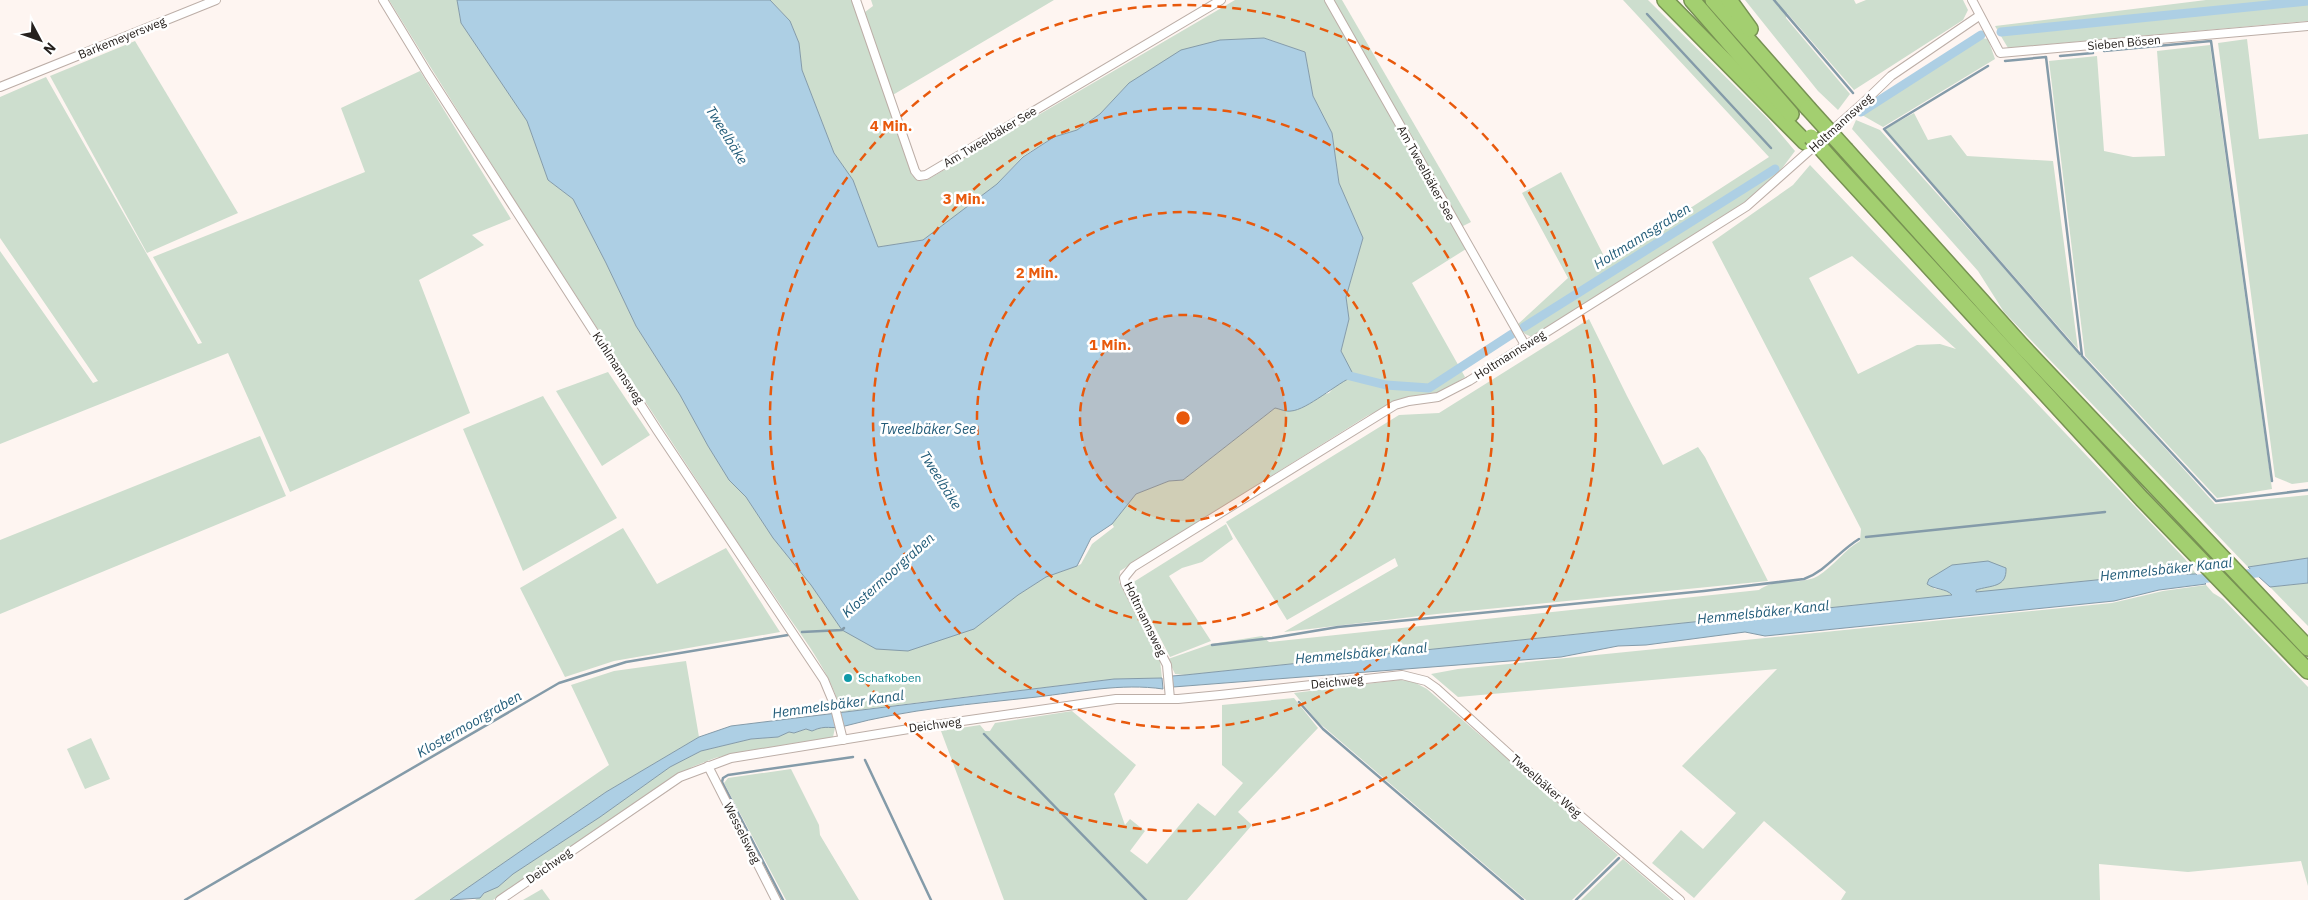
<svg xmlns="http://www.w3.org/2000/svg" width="2308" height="900" viewBox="0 0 2308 900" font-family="'IBM Plex Sans',sans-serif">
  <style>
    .green { fill: #cddece; fill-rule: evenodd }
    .water { fill: #adcfe4; stroke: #849ba9 }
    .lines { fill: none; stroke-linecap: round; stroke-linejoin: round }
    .stream { stroke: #849ba9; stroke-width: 2.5 }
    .canal { stroke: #adcfe4; stroke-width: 9 }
    .street-casing { stroke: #bcaea7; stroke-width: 10 }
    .highway-casing { stroke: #779253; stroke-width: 18 }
    .street { stroke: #fff; stroke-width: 8 }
    .highway { stroke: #a3cf70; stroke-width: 15 }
    .highway-bridge-casing { stroke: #779253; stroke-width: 18; stroke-linecap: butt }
    .highway-bridge { stroke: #a3cf70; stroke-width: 15 }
    .ring { fill: none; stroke: #e8590c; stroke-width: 2.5; stroke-dasharray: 9 6 }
    .culture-dot { fill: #0f9aa8; stroke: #fff; stroke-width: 2 }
    .labels { text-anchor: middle; stroke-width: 5; stroke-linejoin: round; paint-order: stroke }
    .street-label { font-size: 12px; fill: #26211e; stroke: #fff }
    .culture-label { font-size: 12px; fill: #0d838f; stroke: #fff; text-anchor: start }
    .water-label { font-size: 14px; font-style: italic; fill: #215b78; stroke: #fff }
    .centre { fill: #e8590c; stroke: #fff; stroke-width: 2.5 }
    .ring-label { font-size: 15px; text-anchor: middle; font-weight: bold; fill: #e8590c; stroke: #fff; stroke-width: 5; stroke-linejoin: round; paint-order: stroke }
  </style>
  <rect width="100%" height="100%" fill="#fef5f1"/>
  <!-- green -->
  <g class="green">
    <path d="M389,0H457L461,23L527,121L548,180L573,199L606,263L636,326L680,395L708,446L729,480L746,497L773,538L811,585L842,630L1018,595L1046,577L1077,566L1081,564L1092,544L1114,527L1112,524L1136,494L1169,481L1183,480L1275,408L1329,393L1339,382L1353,376L1341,351L1349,319L1346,297L1363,238L1339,183L1332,133L1313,96L1305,52L1264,38L1220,40L1129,83L1100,114L1077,130L1054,137L1023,156L997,184L923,240L878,247L853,180L834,153L802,70L799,43L790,21L770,0H853L912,175L920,181L927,180L1235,0H1326L1466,249L1412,283L1465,377L1438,394L1396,402L1367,416L1120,571L1119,582L1160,660L1162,678L1114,679L841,712C833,677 807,643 786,613C763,579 739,545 717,511C606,342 495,173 389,0Z"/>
    <path d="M871,0H1054L891,96L865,12L873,6Z"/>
    <path d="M1331,0H1342L1471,222L1461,227Z"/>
    <path d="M1623,0H1648L1768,119L1795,151L1780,171L1748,200L1532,337L1525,334L1517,325L1568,278L1522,193L1561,172L1607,262L1769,157Z"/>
    <path d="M1745,0H1854L1856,4L1866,0H1963L1968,10L1963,20L1854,90L1787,13L1786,18L1850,94L1838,110L1818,91Z"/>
    <path d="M2206,0H2308V21L2008,48L1995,26Z"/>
    <path d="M1982,38L1988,39L1995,59L1883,127L1862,115Z"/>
    <path d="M2247,39L2259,139L2308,134V482L2292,484L2275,477L2218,43Z"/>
    <path d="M135,41L238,213L147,253L50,76Z"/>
    <path d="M2210,45L2272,489L2217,498L2085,356L2049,61L2097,56L2104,151L2133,157L2165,156L2157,51Z"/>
    <path d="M420,71L511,219L472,235L484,245L419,280L470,413L290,492L228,353L0,444V251L93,383L98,381L0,238V97L46,77L198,344L202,343L153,257L365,172L341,108Z"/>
    <path d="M1914,113L1928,140L1951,135L1967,156L2053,161L2078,349L1885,129Z"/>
    <path d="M1856,120L1880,130L2215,504L2308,495V558L2248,567L2004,312L1978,271L1852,129Z"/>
    <path d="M1810,165L2185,559L2196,574L2146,575L1976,593L1975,590L1987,586L1952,565L1944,570L1934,589L1947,590L1953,595L1185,675L1175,674L1168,659L1211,644L1262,636L1269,642L1759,590C1777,577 1800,586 1818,576C1834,566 1844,550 1860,541L1861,529L1712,242L1793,185ZM1852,256L1956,349L1940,344L1917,345L1858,374L1809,278Z"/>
    <path d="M1589,319L1627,396L1663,465L1698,447L1705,457L1768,581L1437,614L1284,632L1398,566L1395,558L1287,620L1226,522L1399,415L1439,413Z"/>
    <path d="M608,372L650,435L602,466L556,391Z"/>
    <path d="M543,396L617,518L523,571L463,429Z"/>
    <path d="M260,436L286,496L0,614V540Z"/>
    <path d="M1226,524L1233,539L1202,562L1182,568L1169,576L1211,641L1170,657L1132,583Z"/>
    <path d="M623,528L657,584L726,548L780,632L614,661L565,677L520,588Z"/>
    <path d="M2308,583V626L2270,587Z"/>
    <path d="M2206,585L2213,593L2223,599L2308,687V886L2301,861L2188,872L2099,864L2100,900H1841L1846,892L1764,821L1694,898L1652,863L1681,830L1703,849L1736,813L1682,766L1777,669L1458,697L1431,674L1458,669L2112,603L2163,591Z"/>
    <path d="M686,661L699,737L606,792L450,900H414L609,765L571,685L614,671Z"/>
    <path d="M1399,680L1412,681L1427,689L1618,855L1572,900H1526L1318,722L1294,693Z"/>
    <path d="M1294,698L1318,728L1238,812L1252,825L1187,900H1004L941,731L980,725L985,731H990L995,723L1072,711L1136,765L1114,794L1125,825L1130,819L1145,831L1130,851L1147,864L1198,803L1215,816L1243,783L1222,765V705Z"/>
    <path d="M825,726L835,728L833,737L746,751L715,758L692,767L493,900H475L492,888L498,887L513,874L600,817L670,767L701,751L751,739L778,737L789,732L794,733L807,729L812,731Z"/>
    <path d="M91,738L110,779L85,789L67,749Z"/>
    <path d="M791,769L819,825L820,835L859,900H786L724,783L728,778Z"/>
    <path d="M1623,859L1671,900H1581Z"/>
    <path d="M542,889L550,900H523Z"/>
  </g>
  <!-- water -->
  <g class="water">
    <path d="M457,0H770L790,21L799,43L802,70L834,153L853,180L878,247L923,240L997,184L1023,157L1054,137L1077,130L1100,114L1129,83L1181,50L1220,40L1264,38L1305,52L1313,96L1332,133L1339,183L1363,238L1346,297L1349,319L1341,351L1354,376C1337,383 1307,410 1291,411C1286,412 1280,409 1275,408L1183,480L1169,481L1136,494L1112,524L1091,538L1077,566L1046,577L1018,595L974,629L908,651L876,649L842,630L811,585L773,538L746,497L729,480L708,446L680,395L636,326L606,263L573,199L548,180L527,121L461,23Z"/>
    <path d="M2308,558V583L2270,587L2248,567Z"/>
    <path d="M1988,561L2006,568C2007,588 1991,585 1976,590V592L2146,575L2196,574L2206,584L2159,590L2114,601L1765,636L1745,632L1646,645L1618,646L1561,657L1173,687L1172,676L1185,675L1952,595C1946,588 1935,590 1927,584L1929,579L1952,565Z"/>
    <path d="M1162,678L1163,689C1122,683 1078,692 1037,697C973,704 907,709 845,726C830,730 827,724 812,731L806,729L794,733L789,732L778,737L751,739L701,751L670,767L600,817L513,874L498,887L484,893L480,898L450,900L606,792L699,737L731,726L1114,679Z"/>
  </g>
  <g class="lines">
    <!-- stream -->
    <g class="stream">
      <path d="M1774,0L1853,93"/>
      <path d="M1647,14L1771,148"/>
      <path d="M2104,51L2211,41L2272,481"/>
      <path d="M2060,56L2093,53"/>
      <path d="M2005,61L2046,57L2082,356L2216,501L2308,490"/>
      <path d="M1988,66L1884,129L2080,354"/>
      <path d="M1866,537L2105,512"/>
      <path d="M802,632L842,630L844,628"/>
      <path d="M1212,645L1272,638L1338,627L1704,591L1804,579C1826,571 1839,551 1859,539"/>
      <path d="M1299,702L1323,729L1523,900"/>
      <path d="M984,734L1146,900"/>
      <path d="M865,760L931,900"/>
      <path d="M185,900L559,683L626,662L788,635"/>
      <path d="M783,900L722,782L723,778L728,775L853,757"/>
      <path d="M1576,900L1619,858"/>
    </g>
    <!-- canal -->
    <g class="canal">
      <path d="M2001,32L2308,1"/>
      <path d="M1861,112L1981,35"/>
      <path d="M1524,327L1775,169"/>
      <path d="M1342,374L1386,385L1429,388L1512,334"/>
      <path d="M2189,580L2266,572"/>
    </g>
    <!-- street casing -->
    <g class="street-casing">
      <g id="street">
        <path d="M383,0L428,74L657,430L824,680L834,704L843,740"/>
        <path d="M856,0L915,171L919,176L926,175L1221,0"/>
        <path d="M1329,0L1525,345"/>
        <path d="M1972,0L2000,53L2308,26"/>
        <path d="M0,87L216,0"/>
        <path d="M1170,699L1167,665L1125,583L1124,578L1133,567L1395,405L1409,401L1438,397L1469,381L1747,206L1863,103L1891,76L1979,16"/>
        <path d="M708,766L776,900"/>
        <path d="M500,900L680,777L731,758L921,727L1116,699H1178L1220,695L1402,675L1426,681L1436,688L1530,773L1680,900"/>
      </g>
    </g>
    <!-- highway casing -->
    <g class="highway-casing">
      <g id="highway">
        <path d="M1665,0L1805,142"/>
        <path d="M1692,0L1791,114"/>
        <path d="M1713,0L1808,108"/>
        <path d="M1729,0L1750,29"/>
        <path d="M1846,150L2022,346L2308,648"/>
        <path d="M1837,166L2142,499L2308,671"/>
      </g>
    </g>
    <!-- street -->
    <use href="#street" class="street"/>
    <!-- highway -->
    <use href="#highway" class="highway"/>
    <!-- highway-bridge casing -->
    <g class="highway-bridge-casing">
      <g id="highway-bridge">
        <path d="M1808,108L1846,150"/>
        <path d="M1811,137L1837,166"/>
      </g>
    </g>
    <!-- highway-bridge -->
    <use href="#highway-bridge" class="highway-bridge"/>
  </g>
  <!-- distance rings -->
  <circle cx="1183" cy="418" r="103" fill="#e8590c" fill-opacity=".12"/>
  <g class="ring">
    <circle cx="1183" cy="418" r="103"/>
    <circle cx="1183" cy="418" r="206"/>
    <circle cx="1183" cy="418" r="310"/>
    <circle cx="1183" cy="418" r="413"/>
  </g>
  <!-- markers -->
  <circle class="culture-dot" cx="848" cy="678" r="5"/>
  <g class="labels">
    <!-- street labels -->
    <g class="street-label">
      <text transform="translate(122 38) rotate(-22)" y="4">Barkemeyersweg</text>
      <text transform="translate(2124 43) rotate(-5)" y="4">Sieben Bösen</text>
      <text transform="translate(1841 123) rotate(-42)" y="4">Holtmannsweg</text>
      <text transform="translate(990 137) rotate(-31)" y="4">Am Tweelbäker See</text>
      <text transform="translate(1426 173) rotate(61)" y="4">Am Tweelbäker See</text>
      <text transform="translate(1510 355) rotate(-32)" y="4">Holtmannsweg</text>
      <text transform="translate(618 368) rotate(57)" y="4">Kuhlmannsweg</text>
      <text transform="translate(1145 619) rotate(64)" y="4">Holtmannsweg</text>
      <text transform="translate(1337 682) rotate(-6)" y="4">Deichweg</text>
      <text transform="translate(935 725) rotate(-8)" y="4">Deichweg</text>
      <text transform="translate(1546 786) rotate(41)" y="4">Tweelbäker Weg</text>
      <text transform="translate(742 833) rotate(63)" y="4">Wesselsweg</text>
      <text transform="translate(549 866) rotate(-35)" y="4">Deichweg</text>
    </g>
    <!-- culture labels -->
    <g class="culture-label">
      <text x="858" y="682">Schafkoben</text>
    </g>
    <!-- water labels -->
    <g class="water-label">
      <text transform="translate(727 135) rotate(58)" y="5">Tweelbäke</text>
      <text transform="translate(1642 236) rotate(-32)" y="5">Holtmannsgraben</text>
      <text x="928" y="434">Tweelbäker See</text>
      <text transform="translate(941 480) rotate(58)" y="5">Tweelbäke</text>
      <text transform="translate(2166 569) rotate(-6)" y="5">Hemmelsbäker Kanal</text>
      <text transform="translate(888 575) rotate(-42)" y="5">Klostermoorgraben</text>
      <text transform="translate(1763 612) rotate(-6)" y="5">Hemmelsbäker Kanal</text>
      <text transform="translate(1361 653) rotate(-5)" y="5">Hemmelsbäker Kanal</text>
      <text transform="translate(838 704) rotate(-8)" y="5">Hemmelsbäker Kanal</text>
      <text transform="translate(469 724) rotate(-30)" y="5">Klostermoorgraben</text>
    </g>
  </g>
  <circle cx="1183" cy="418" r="8" class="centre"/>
  <g class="ring-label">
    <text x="891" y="131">4 Min.</text>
    <text x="964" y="204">3 Min.</text>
    <text x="1037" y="278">2 Min.</text>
    <text x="1110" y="350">1 Min.</text>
  </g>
  <!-- north arrow -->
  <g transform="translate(40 40) rotate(131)" stroke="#ffffff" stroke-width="4" paint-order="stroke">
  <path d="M0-4L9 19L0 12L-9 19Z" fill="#26211e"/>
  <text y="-8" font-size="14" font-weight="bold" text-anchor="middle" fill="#26211e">N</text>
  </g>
</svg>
